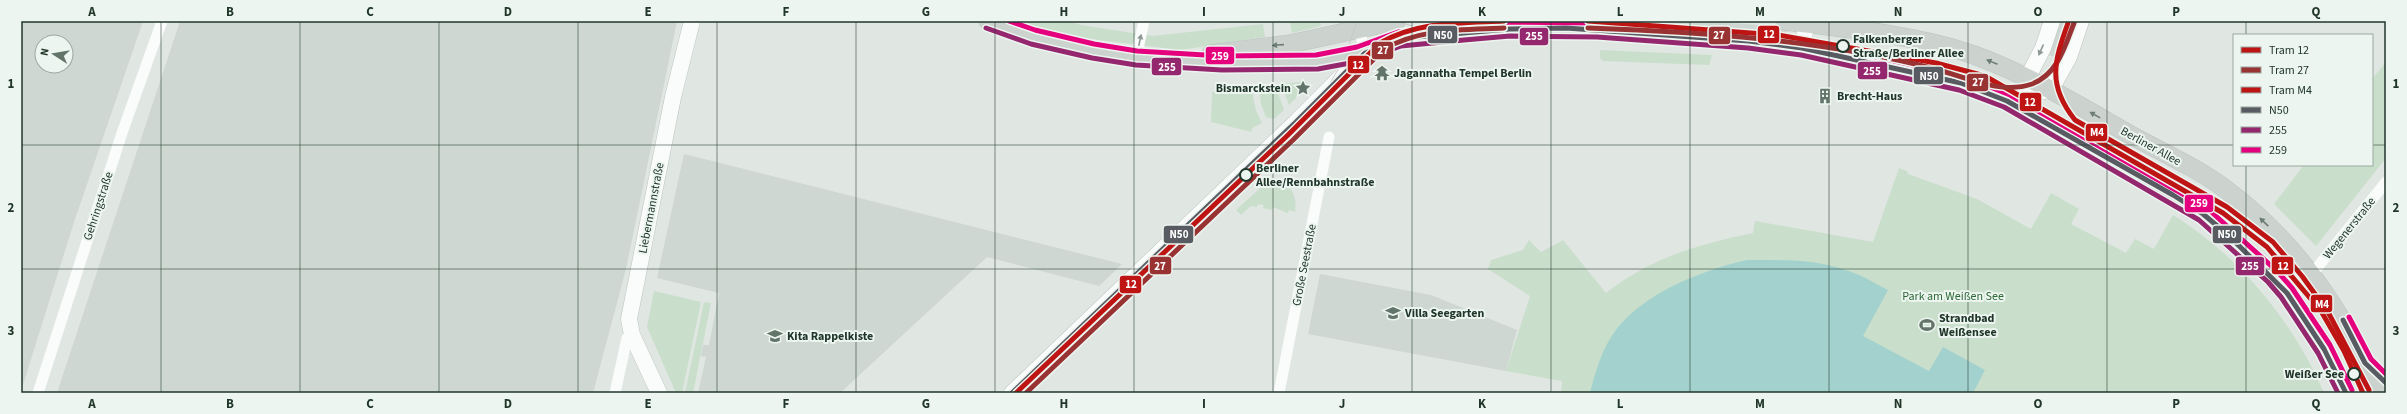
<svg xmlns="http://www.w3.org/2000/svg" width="2407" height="414" viewBox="0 0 2407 414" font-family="'Source Sans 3',sans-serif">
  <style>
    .built { fill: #ced7d1; fill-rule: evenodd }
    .green { fill: #c9decb }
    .water { fill: #a3d2ce }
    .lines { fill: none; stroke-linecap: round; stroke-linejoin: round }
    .secondary-casing { stroke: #bdc5c0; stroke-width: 17 }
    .primary-casing { stroke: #bbc3be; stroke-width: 19 }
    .street { stroke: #fafbfb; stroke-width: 11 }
    .secondary { stroke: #fafbfb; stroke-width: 16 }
    .primary { stroke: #ccd3cf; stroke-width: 18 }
    .tram { stroke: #c5c9c7; stroke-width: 1 }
    .bus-1-casing { stroke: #edf5f0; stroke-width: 8 }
    .bus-2-casing { stroke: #edf5f0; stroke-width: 8 }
    .bus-3-casing { stroke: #edf5f0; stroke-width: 8 }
    .bus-1 { stroke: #595b62; stroke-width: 5 }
    .bus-2 { stroke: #95276e; stroke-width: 5 }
    .bus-3 { stroke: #e5007d; stroke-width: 5 }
    .tram-1-casing { stroke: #edf5f0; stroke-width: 8 }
    .tram-2-casing { stroke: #edf5f0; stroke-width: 8 }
    .tram-3-casing { stroke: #edf5f0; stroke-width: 8 }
    .tram-1 { stroke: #be1414; stroke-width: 5 }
    .tram-2 { stroke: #933; stroke-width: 5 }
    .tram-3 { stroke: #be1414; stroke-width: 5 }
    .oneway { fill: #8d9893 }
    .oneway2 { fill: #6d7d75 }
    .grid { fill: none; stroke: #20362b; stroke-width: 1; stroke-opacity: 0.55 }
    .stop-dot { fill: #edf5f0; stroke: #20362b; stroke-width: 2 }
    .labels { text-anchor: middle; stroke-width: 4; stroke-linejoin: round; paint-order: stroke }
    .stop-label { font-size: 12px; font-weight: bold; fill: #20362b; stroke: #edf5f0; text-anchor: start }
    .poi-label { font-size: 12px; font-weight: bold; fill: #20362b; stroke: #edf5f0; text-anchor: start }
    .street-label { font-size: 12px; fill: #20362b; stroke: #edf5f0 }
    .park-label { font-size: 12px; fill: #2e6a37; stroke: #edf5f0 }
    .line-badge { stroke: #edf5f0; stroke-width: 1.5 }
    .badge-label { font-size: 11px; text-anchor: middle; font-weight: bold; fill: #fff }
    .neatline { fill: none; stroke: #20362b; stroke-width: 1.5 }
    .grid-label { font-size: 13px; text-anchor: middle; font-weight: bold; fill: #20362b }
  </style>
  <rect width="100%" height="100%" fill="#e0e6e2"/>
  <!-- built -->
  <g class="built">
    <path d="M21,21H143L74,222L21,391ZM42,42H66V66H42Z"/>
    <path d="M180,21H677L626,269L593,393H57Z"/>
    <path d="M1479,21H1702L1789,27L1787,40L1443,27L1440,24Z"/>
    <path d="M2065,21L2069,23L2060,59L2049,55L2057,23Z"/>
    <path d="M684,154L1034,242L1122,264L1099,286L987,257L840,393H698L706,357L701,356L703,345H709L719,293L657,278Z"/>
    <path d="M1320,274L1431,295L1517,330L1506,371L1308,334Z"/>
  </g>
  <!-- green -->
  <g class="green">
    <path d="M1013,21H1067L1081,25L1152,36L1263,24L1265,37L1180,50L1051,34Z"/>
    <path d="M1290,21H1320L1321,26L1292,33Z"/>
    <path d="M1600,50L1712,55L1709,65L1603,61L1600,58Z"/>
    <path d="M2386,62V158L2316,246L2274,204L2304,165H2372V79Z"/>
    <path d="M1302,82V92L1289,105L1281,84Z"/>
    <path d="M1259,87L1276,88L1284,110L1274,119L1266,117L1261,104Z"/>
    <path d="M1212,92H1252L1256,111L1262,123L1252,128V132L1211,122Z"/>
    <path d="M1899,168L1907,171L1908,174L1977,199L2031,229L2051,193L2079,209L2071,224L2126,253L2135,239L2154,249L2173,215C2239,256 2293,321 2324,393H1561L1562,381L1506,371L1530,296L1488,269L1491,260L1523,250L1529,240L1541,252L1563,240L1606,293C1650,258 1700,244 1753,233L1755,221L1873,242Z"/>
    <path d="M1268,181C1288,180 1298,192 1295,212L1289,210L1288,213L1273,207L1272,210L1263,208L1264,205L1258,204L1257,207L1251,206L1241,215L1236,210Z"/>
    <path d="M654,291L701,302L682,393H676L647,327Z"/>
    <path d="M704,302L711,303L693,393H685Z"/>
  </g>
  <!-- water -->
  <path class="water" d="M1747,260C1786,260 1818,259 1854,273C1866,277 1877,285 1888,290L1863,336L1929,371L1943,347L1985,370L1973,393H1590C1594,377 1599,359 1607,344C1631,297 1699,271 1747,260Z"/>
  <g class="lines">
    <!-- secondary casing -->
    <g class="secondary-casing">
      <g id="secondary">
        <path d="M1802,48L1807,21"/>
        <path d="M2028,90V77L2043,48L2052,21"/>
        <path d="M2007,101L2051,89L2069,57L2081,21"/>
        <path d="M659,393L632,335L629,319L673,97L692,21"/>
        <path d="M1012,393L1296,122L1365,53"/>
      </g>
    </g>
    <!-- primary casing -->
    <g class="primary-casing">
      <g id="primary">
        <path d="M988,21L1033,37L1093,51L1136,58L1222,63L1317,62L1359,54L1399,39L1463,33L1510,29L1597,30L1749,41L1802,48L1961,83L2007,101L2173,195L2203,214L2273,277L2287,293L2324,349L2346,393"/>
        <path d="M1785,21C1843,28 1919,35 1974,55C2029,75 2078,105 2129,134C2161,152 2198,168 2228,191C2298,244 2345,313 2378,393"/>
        <path d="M1211,54L1290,44L1396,21"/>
      </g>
    </g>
    <!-- street -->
    <g class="street">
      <path d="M1358,24L1365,53"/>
      <path d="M1136,58L1144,21"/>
      <path d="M2312,274L2386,182"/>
      <path d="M38,393L122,133L162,21"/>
      <path d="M615,393L627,338L632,335"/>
      <path d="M1279,393L1329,137"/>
    </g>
    <!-- secondary -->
    <use href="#secondary" class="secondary"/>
    <!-- primary -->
    <use href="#primary" class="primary"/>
    <!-- tram -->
    <g class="tram">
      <path d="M1396,21L1412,26L1433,27"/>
      <path d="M1327,88L1345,58L1357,21"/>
      <path d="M2369,392L2370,393"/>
    </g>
    <!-- bus-1 casing -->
    <g class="bus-1-casing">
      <g id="bus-1">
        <path d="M2343,320L2365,363L2386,383"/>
        <path d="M1012,393L1296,122L1365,53L1405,38L1510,29L1566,28L1749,41L1802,48L1961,83L2007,101L2173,195L2203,214L2227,234L2287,293L2324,349L2346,393"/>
      </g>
    </g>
    <!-- bus-2 casing -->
    <g class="bus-2-casing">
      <path id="bus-2" d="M986,28L1031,44L1092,58L1136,65L1222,70L1318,69L1361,61L1401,46L1464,40L1510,36L1597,37L1748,48L1801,55L1959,90L2004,107L2199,220L2268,282L2281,297L2318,353L2338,393"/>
    </g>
    <!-- bus-3 casing -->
    <g class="bus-3-casing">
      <g id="bus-3">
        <path d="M1009,21L1035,30L1094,44L1137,51L1222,56L1316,55L1357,47L1398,32L1462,26L1510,22L1598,23L1750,34L1803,41L1963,76L2010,95L2207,208L2278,272L2292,288L2330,345L2352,390"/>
        <path d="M2349,317L2371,359L2386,374"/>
      </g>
    </g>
    <!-- bus-1 -->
    <use href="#bus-1" class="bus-1"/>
    <!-- bus-2 -->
    <use href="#bus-2" class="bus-2"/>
    <!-- bus-3 -->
    <use href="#bus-3" class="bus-3"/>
    <!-- tram-1 casing -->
    <g class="tram-1-casing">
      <g id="tram-1">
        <path d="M1588,21L1778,35L1936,63L1985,76L2223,213L2267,247L2321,311L2344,351L2363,393"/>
        <path d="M1016,393L1288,135L1380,43C1418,21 1461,23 1504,21"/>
      </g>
    </g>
    <!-- tram-2 casing -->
    <g class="tram-2-casing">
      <g id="tram-2">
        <path d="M1588,28C1703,32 1823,40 1935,69C1966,77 2000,95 2032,84C2058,74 2065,46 2074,23"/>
        <path d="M1026,393L1293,140L1384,49C1421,28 1463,30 1504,28"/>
      </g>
    </g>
    <!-- tram-3 casing -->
    <g class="tram-3-casing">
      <path id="tram-3" d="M2068,23C2054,62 2047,85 2075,120L2227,207L2273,242L2302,276L2328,312L2369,390"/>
    </g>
    <!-- tram-1 -->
    <use href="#tram-1" class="tram-1"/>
    <!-- tram-2 -->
    <use href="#tram-2" class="tram-2"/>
    <!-- tram-3 -->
    <use href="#tram-3" class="tram-3"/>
  </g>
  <!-- one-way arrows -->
  <defs><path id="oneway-solid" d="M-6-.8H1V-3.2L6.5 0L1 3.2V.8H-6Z"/></defs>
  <g class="oneway">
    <use href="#oneway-solid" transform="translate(1140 40) rotate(-78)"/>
    <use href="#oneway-solid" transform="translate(2041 50) rotate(114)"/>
  </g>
  <g class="oneway2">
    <use href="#oneway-solid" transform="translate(1278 45) rotate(176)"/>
    <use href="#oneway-solid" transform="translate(1992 62) rotate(-158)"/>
    <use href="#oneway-solid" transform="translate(2095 115) rotate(-151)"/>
    <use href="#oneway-solid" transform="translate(2264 222) rotate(-136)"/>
  </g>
  <!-- grid -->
  <path class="grid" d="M161,21V393M300,21V393M439,21V393M578,21V393M717,21V393M856,21V393M995,21V393M1134,21V393M1273,21V393M1412,21V393M1551,21V393M1690,21V393M1829,21V393M1968,21V393M2107,21V393M2246,21V35M21,145H2234M2372,145H2386M2246,165V393M21,269H2386"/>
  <!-- icons -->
  <defs>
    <g id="temple-bare" transform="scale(1.2)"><path d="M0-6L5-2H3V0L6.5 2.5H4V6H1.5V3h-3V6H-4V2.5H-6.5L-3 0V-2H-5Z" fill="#63746b" stroke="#edf5f0" stroke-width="2.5" paint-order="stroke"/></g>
    <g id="sight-bare" transform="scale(1.2)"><path d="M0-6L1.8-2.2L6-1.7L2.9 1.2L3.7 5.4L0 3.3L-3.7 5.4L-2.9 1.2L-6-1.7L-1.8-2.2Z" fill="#63746b" stroke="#edf5f0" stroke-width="2.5" paint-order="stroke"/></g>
    <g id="building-bare" transform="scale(1.2)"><path d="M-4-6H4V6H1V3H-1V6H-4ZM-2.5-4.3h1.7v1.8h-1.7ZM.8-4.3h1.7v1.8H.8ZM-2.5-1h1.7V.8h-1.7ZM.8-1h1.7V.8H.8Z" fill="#63746b" stroke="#edf5f0" stroke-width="2.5" paint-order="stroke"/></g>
    <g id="school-bare" transform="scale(1.2)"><path d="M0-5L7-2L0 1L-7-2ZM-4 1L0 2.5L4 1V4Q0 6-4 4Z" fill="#63746b" stroke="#edf5f0" stroke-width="2.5" paint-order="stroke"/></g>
    <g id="stadium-bare" transform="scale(1.2)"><path d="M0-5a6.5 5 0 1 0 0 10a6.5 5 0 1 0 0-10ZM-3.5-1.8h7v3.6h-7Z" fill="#63746b" stroke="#edf5f0" stroke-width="2.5" paint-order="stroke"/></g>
  </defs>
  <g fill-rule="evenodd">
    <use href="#temple-bare" x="1382" y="73"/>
    <use href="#sight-bare" x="1303" y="88"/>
    <use href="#building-bare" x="1825" y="96"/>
    <use href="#school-bare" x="1393" y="313"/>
    <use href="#stadium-bare" x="1927" y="325"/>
    <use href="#school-bare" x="775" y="336"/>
  </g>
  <!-- markers -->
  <g class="stop-dot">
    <circle cx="1843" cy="46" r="6"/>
    <circle cx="1246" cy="175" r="6"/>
    <circle cx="2354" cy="374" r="6"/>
  </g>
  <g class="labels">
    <!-- stop labels -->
    <g class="stop-label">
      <text x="1853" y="43">Falkenberger<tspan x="1853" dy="14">Straße/Berliner Allee</tspan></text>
      <text x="1256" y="172">Berliner<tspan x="1256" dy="14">Allee/Rennbahnstraße</tspan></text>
      <text x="2344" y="378" text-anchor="end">Weißer See</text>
    </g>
    <!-- poi labels -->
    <g class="poi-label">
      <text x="1394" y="77">Jagannatha Tempel Berlin</text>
      <text x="1291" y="92" text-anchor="end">Bismarckstein</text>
      <text x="1837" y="100">Brecht-Haus</text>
      <text x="1405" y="317">Villa Seegarten</text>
      <text x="1939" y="322">Strandbad<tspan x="1939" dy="14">Weißensee</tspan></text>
      <text x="787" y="340">Kita Rappelkiste</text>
    </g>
    <!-- street labels -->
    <g class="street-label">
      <text transform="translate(2151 146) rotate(29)" y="4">Berliner Allee</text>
      <text transform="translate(98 206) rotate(-72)" y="4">Gehringstraße</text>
      <text transform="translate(651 208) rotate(-79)" y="4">Liebermannstraße</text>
      <text transform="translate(2349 228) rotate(-51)" y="4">Wegenerstraße</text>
      <text transform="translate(1304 265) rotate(-79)" y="4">Große Seestraße</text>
    </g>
    <!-- park labels -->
    <g class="park-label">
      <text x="1953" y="300">Park am Weißen See</text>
    </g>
  </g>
  <g class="line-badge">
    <rect x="1757" y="25" width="23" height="19" rx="4" fill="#be1414"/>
    <rect x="1427" y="25" width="31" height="19" rx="4" fill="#595b62"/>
    <rect x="1708" y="26" width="23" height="19" rx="4" fill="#933"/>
    <rect x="1519" y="27" width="30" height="19" rx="4" fill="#95276e"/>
    <rect x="1371" y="41" width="23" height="19" rx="4" fill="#933"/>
    <rect x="1205" y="46" width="30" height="19" rx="4" fill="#e5007d"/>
    <rect x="1347" y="55" width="23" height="19" rx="4" fill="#be1414"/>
    <rect x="1151" y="57" width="31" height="19" rx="4" fill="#95276e"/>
    <rect x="1857" y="61" width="31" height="19" rx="4" fill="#95276e"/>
    <rect x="1913" y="66" width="31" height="19" rx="4" fill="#595b62"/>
    <rect x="1966" y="73" width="23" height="19" rx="4" fill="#933"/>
    <rect x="2019" y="92" width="23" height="20" rx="4" fill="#be1414"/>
    <rect x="2085" y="123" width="23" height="19" rx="4" fill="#be1414"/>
    <rect x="2184" y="194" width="30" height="19" rx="4" fill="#e5007d"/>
    <rect x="1163" y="225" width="31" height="19" rx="4" fill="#595b62"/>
    <rect x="2212" y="225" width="30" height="19" rx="4" fill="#595b62"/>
    <rect x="1149" y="256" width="23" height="19" rx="4" fill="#933"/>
    <rect x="2271" y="256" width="23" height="19" rx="4" fill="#be1414"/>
    <rect x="2235" y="256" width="30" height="20" rx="4" fill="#95276e"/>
    <rect x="1119" y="275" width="23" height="19" rx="4" fill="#be1414"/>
    <rect x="2310" y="294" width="23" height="19" rx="4" fill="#be1414"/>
  </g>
  <g class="badge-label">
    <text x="1769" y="38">12</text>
    <text x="1443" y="39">N50</text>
    <text x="1719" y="39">27</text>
    <text x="1534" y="40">255</text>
    <text x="1383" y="54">27</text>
    <text x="1220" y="60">259</text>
    <text x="1358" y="69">12</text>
    <text x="1167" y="71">255</text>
    <text x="1872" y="75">255</text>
    <text x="1929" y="80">N50</text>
    <text x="1978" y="86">27</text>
    <text x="2030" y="106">12</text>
    <text x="2097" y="136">M4</text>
    <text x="2199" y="207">259</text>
    <text x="1179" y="238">N50</text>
    <text x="2227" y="238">N50</text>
    <text x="1160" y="270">27</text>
    <text x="2283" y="270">12</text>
    <text x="2250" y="270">255</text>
    <text x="1131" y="288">12</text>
    <text x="2322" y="308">M4</text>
  </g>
  <!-- border -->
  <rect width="2407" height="414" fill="none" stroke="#edf5f0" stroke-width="44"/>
  <!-- legend -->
  <rect x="2233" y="34" width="140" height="132" fill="#edf5f0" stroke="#9ba9a1"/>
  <rect x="2241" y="47" width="20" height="6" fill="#be1414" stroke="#9ba9a1"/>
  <text x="2269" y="54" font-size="12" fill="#20362b">Tram 12</text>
  <rect x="2241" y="67" width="20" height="6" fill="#993333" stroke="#9ba9a1"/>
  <text x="2269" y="74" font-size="12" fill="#20362b">Tram 27</text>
  <rect x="2241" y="87" width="20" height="6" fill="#be1414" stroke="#9ba9a1"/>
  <text x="2269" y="94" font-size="12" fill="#20362b">Tram M4</text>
  <rect x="2241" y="107" width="20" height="6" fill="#595b62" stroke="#9ba9a1"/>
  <text x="2269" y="114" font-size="12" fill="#20362b">N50</text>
  <rect x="2241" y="127" width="20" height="6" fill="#95276e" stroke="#9ba9a1"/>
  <text x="2269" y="134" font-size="12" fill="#20362b">255</text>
  <rect x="2241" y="147" width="20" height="6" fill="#e5007d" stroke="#9ba9a1"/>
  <text x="2269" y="154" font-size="12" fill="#20362b">259</text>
  <!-- north arrow -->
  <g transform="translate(54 54) rotate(282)"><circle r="19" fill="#edf5f0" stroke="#9ba9a1"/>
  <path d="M0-3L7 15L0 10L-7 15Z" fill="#63746b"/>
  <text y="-6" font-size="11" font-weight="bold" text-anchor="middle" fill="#20362b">N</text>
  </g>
  <rect x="22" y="22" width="2363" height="370" class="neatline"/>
  <g class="grid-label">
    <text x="92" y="16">A</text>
    <text x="230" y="16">B</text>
    <text x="370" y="16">C</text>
    <text x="508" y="16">D</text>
    <text x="648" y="16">E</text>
    <text x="786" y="16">F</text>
    <text x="926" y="16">G</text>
    <text x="1064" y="16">H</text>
    <text x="1204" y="16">I</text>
    <text x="1342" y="16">J</text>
    <text x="1482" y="16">K</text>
    <text x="1620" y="16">L</text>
    <text x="1760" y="16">M</text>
    <text x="1898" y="16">N</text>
    <text x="2038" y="16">O</text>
    <text x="2176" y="16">P</text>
    <text x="2316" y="16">Q</text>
    <text x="11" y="88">1</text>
    <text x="2396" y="88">1</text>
    <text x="11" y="212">2</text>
    <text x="2396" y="212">2</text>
    <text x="11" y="335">3</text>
    <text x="2396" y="335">3</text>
    <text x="92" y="408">A</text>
    <text x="230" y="408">B</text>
    <text x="370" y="408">C</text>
    <text x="508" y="408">D</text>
    <text x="648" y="408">E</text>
    <text x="786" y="408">F</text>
    <text x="926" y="408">G</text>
    <text x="1064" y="408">H</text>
    <text x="1204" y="408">I</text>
    <text x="1342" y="408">J</text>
    <text x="1482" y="408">K</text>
    <text x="1620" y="408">L</text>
    <text x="1760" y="408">M</text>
    <text x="1898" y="408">N</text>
    <text x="2038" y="408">O</text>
    <text x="2176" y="408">P</text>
    <text x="2316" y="408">Q</text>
  </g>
</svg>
